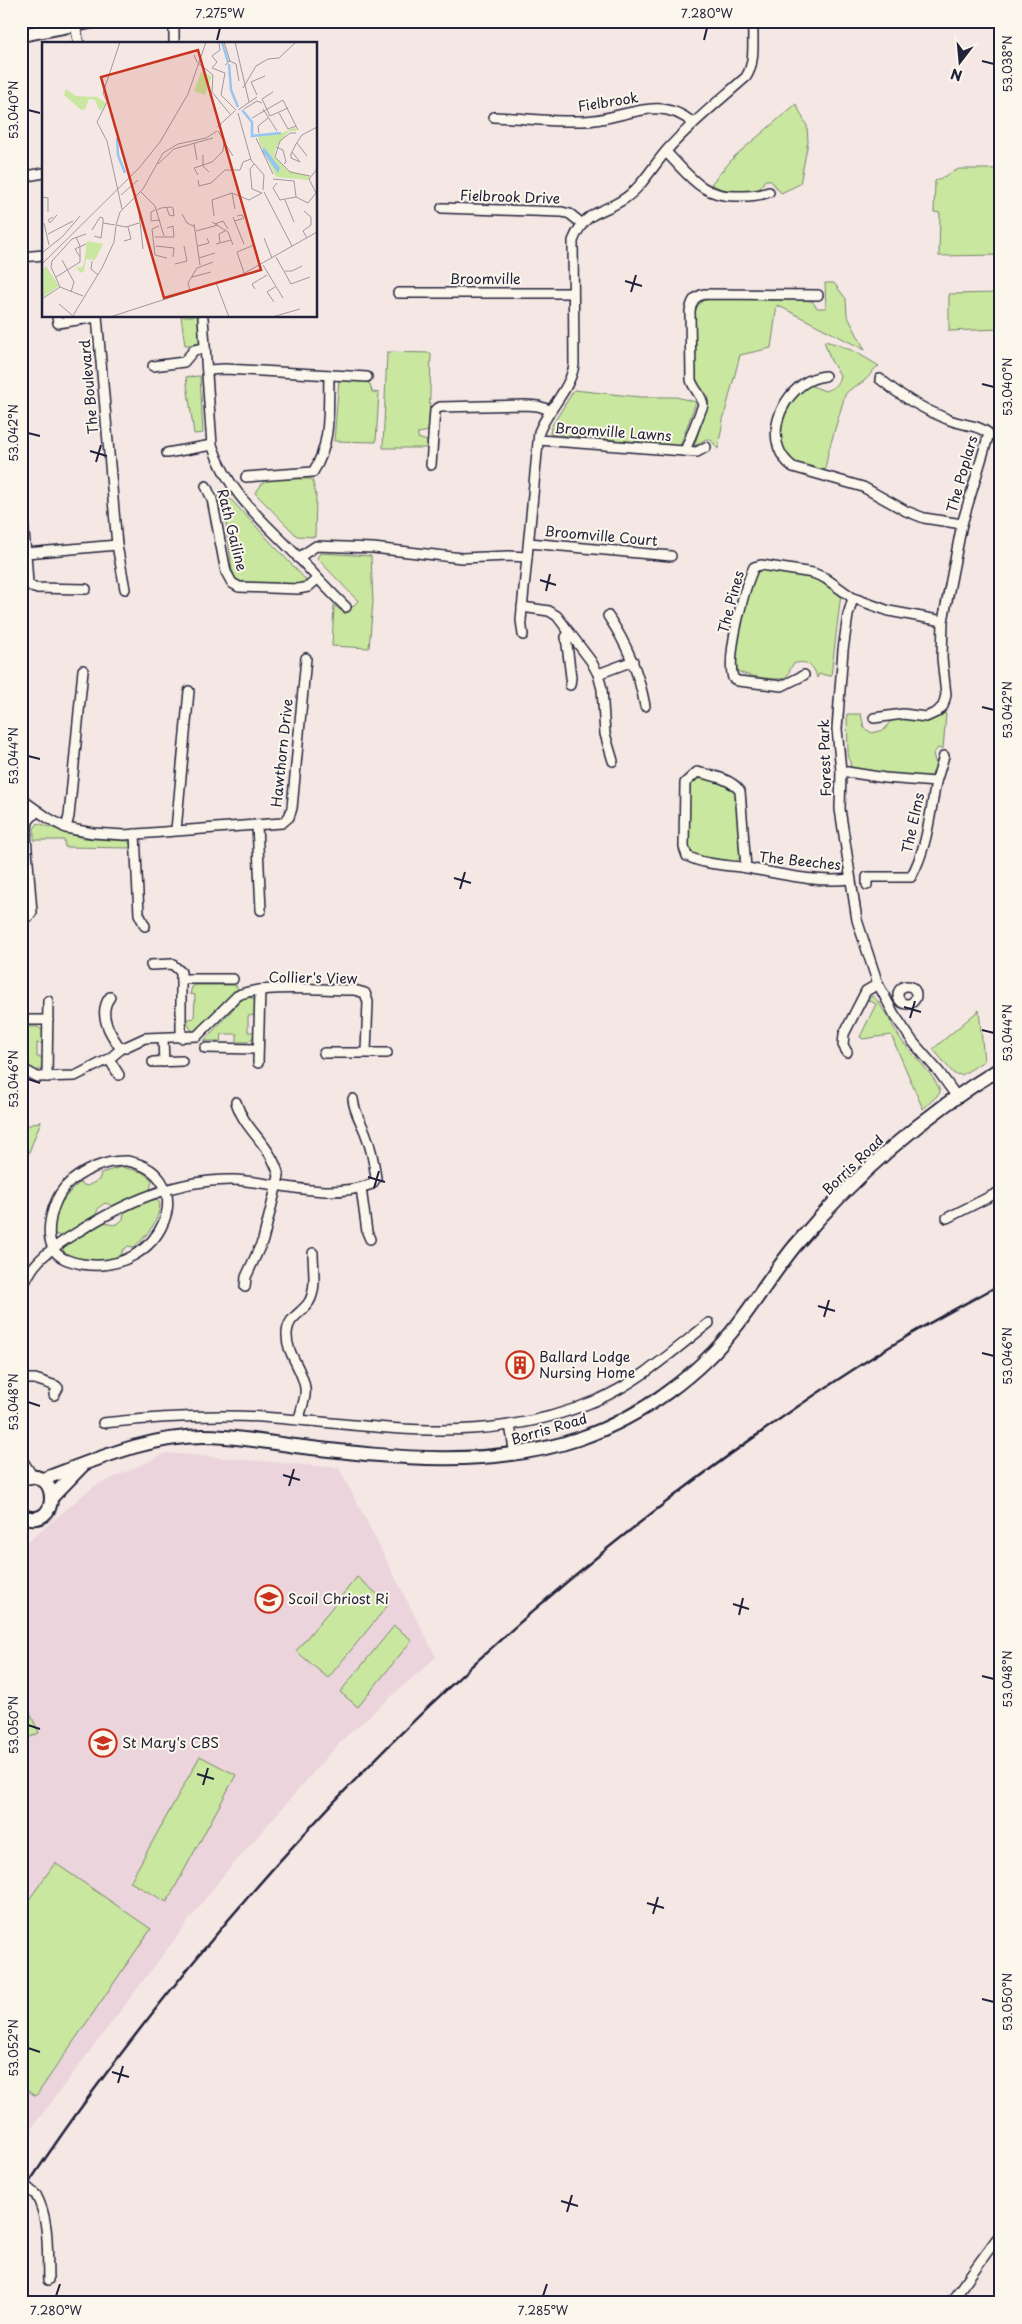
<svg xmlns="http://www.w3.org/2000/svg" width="1022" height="2324" viewBox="0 0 1022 2324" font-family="'Playpen Sans',sans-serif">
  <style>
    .built { fill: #ebd4db }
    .green { fill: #c9e79f; stroke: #76846d }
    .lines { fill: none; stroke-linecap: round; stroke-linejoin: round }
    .street-casing { stroke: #22223b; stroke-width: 12 }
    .secondary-casing { stroke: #22223b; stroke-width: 16 }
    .street { stroke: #fbf7ec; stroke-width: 9 }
    .secondary { stroke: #fbf7ec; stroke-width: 12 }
    .rail { stroke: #22223b; stroke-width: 2.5 }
    .street-bridge-casing { stroke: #22223b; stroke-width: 12; stroke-linecap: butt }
    .street-bridge { stroke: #fbf7ec; stroke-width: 9 }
    .ticks { fill: none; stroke: #22223b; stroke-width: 2 }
    .labels { text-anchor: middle; stroke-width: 4; stroke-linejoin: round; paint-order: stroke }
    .street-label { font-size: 14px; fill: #22223b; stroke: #fbf7ec }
    .poi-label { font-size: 14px; fill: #22223b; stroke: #fbf7ec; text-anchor: start }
    .inset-river { fill: none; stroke: #97c5f2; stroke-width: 2.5 }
    .inset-road { fill: none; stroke: #a098a0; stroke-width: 1 }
    .view { fill: #c8321e; fill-opacity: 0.15; stroke: #c8321e; stroke-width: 2.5 }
    .inset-edge { fill: none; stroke: #22223b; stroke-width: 2.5 }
    .neatline { fill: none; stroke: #22223b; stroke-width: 2 }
    .ticks-label { font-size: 12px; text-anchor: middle; fill: #22223b }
  </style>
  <rect width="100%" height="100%" fill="#f4e7e4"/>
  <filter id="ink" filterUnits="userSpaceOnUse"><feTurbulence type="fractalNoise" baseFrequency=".02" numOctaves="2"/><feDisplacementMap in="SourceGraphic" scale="10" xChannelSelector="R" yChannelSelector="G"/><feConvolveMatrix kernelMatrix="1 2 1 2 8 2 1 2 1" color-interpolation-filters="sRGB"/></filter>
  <g filter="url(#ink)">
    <!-- built -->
    <path class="built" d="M167,1453L339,1468L436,1657L340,1742L221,1878L21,2142V1547L93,1487Z"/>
    <!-- green -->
    <g class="green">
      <path d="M796,104L807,126L808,142L800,184L781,193L770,180H765L759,190L725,191L711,184L735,156Z"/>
      <path d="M959,169H1001V255L939,256L940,213L934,212L935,181Z"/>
      <path d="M825,283H834L846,299L847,315L865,350L777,305L771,348L740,355L723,420L718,449L711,440L706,439L694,446L708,404V396L695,380L694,310L702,301L710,299L801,300L812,301L817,308H826Z"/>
      <path d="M1001,293V329L949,331V294Z"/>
      <path d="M181,316H198L200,344L185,345Z"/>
      <path d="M824,341C845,345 861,355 879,366C872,369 871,376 865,380C859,386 850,387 845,395L828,453L825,470C816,468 802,468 794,462C765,445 786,398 807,384L825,391C834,388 838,385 840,375L831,361Z"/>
      <path d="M387,352L431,353L429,431L418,433V438L427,441V448H383Z"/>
      <path d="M200,376L203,433L194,434L186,377Z"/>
      <path d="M339,379L365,381L370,384L372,392L379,393L376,442L334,441Z"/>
      <path d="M574,390L640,397H676L696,402L680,446L550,434L551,427Z"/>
      <path d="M267,478L312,479L316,495L315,537L297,536L255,493Z"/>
      <path d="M222,490L307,581L297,585L242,582L236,579L232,570Z"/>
      <path d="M320,553L371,556L373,602L369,648L332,646L334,605L345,614L358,601L317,558Z"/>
      <path d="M756,570C779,567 824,578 841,594L831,676L819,674L817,678C814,664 806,660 793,664C790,668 789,675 785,678C778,681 743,676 738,671C731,656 748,586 756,570Z"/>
      <path d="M942,713L946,714L943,749L938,748L933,754L937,769L932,777L874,772L851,767L848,753L847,714H861L864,728L872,733L884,730C887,727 888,723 891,721C905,712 921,729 942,713Z"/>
      <path d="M694,779C707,777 728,782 736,793L741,856L735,863C719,861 695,862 688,846L689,787Z"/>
      <path d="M38,823L82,838L128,841L133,848L65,847L64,840H34V829Z"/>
      <path d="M196,985H236L238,989L200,1028L193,1032L188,1025V1019L194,1018L195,995L190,994L192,987Z"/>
      <path d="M872,996C880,1000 895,1031 902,1041C911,1053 940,1081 940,1093L923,1109L891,1035L863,1039L860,1037L876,1004L868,1000Z"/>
      <path d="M244,997H249L255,1000V1015L248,1016V1032H255L252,1039L247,1042H237V1034H222L221,1041H204Z"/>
      <path d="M979,1010L984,1061L962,1075L954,1074L933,1049Z"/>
      <path d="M21,1027H38L43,1031V1044L37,1043V1057H43L42,1068L36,1071C16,1068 21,1041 21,1027Z"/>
      <path d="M41,1121L21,1173V1128Z"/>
      <path d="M121,1167L142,1172L152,1180L150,1190L114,1207L106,1203C100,1205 97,1209 96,1216L63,1237L52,1233C53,1211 64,1197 79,1183L87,1186L99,1180L101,1173Z"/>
      <path d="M157,1199L160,1204C159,1221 147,1236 134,1247L128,1246L122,1251V1256C103,1263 84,1262 65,1257L63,1247L105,1222C112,1226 117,1226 123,1219L124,1212L148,1201Z"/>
      <path d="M357,1577L389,1604L328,1678L296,1651Z"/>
      <path d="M394,1626L412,1640L358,1707L340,1692Z"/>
      <path d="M21,1693L39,1733L21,1741Z"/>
      <path d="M200,1756L236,1775L167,1902L130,1882Z"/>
      <path d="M55,1863L151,1929L36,2096L21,2086V1911Z"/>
    </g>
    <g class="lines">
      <!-- street casing -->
      <g class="street-casing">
        <g id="street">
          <path d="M174,21V44"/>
          <path d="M75,25L79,44"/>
          <path d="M494,117C523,118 553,122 583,121C622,121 657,92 693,123"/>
          <path d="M666,152C690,176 701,197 738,196C749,196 758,196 769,192"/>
          <path d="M21,177L44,173"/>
          <path d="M442,208L562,212L570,214L581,223"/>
          <path d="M21,257L44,255"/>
          <path d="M398,293H573"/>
          <path d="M57,316L58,323L97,317"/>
          <path d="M97,316L117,545L125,589"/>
          <path d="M203,318L212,445C230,496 262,519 298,557C314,574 329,591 346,607"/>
          <path d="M153,366L184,362L194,350L205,348"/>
          <path d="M207,370L225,369L367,377"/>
          <path d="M825,376C817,377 810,379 803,384C776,403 764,445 793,467L863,487L906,511L924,518L962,524"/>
          <path d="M539,440L697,452L706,447"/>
          <path d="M685,451L703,405C702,395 694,390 691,380L690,311C692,301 694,297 704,294L818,295"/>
          <path d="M167,453L212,445"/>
          <path d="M431,465L435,410L440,407L526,405L538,406L550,410"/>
          <path d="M246,477L313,472C332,443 328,408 329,375"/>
          <path d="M206,486L212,499L226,572L232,583L239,587L298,589L308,587L316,580"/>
          <path d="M21,502L26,553"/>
          <path d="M529,543L671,556"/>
          <path d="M298,558L316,546L373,548L462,558L509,556L527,557"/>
          <path d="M86,589L34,588L28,584L26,553L117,545"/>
          <path d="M853,598L848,615L843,650L837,729L841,771L840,809L857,920L878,984L894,1014L913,1042L939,1072L957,1097"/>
          <path d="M522,607L549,611L557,616L591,661L598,674L602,689L605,734L613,761"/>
          <path d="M608,616C627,644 639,673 645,706"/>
          <path d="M569,633L566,637L571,677L570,685"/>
          <path d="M523,635L521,620L539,432C548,409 570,390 574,365L573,241C586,209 600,215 624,199C642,187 653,166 667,150C691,123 719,101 746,77C756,62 752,39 753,21"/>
          <path d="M598,674L633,661"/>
          <path d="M804,675L782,686L738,681L733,678C726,656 744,588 754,567L761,565L813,573L825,578L853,598L889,611L943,621"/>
          <path d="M874,718L903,714L926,717L937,712L943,706L946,695L942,658L943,621L962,524L988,437V433C977,424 960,425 947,419C923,409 900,396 880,379"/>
          <path d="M841,771L885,778L936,782C930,814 927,849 911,877H867V885"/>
          <path d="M936,782L944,756"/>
          <path d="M21,799L48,818L66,828L93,833L124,835L282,823L289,817L292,808L306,658"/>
          <path d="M257,825L261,910"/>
          <path d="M66,828L69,816L83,670"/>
          <path d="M176,830L189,691"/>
          <path d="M135,834L139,914L145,926"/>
          <path d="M746,868L740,791C730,778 713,776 697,772L685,783L684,847L687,856C705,865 727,865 747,868C781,874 816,883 850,879"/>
          <path d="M29,916L32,912L26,837L28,821L37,811"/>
          <path d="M151,965L172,964L181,972V1038"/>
          <path d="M181,979H233"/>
          <circle cx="907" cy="995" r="9"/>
          <path d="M110,997C97,1014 110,1034 121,1049"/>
          <path d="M21,1020H48"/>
          <path d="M163,1039L164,1062"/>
          <path d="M205,1048L258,1049"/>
          <path d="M847,1052L843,1045L844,1034L866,991L878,984"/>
          <path d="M324,1053H387"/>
          <path d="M109,1059L119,1075"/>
          <path d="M153,1062L182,1061"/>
          <path d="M258,1063L260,990"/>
          <path d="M21,1068L37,1077L75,1076L109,1059L121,1049L145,1038L197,1036L237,996C257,984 328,990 354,990L365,993L368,1002L366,1052"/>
          <path d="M47,1077L48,1001"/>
          <path d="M236,1102C244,1130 271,1144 279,1176L263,1240L246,1277L245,1287"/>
          <path d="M127,1161C203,1175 163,1277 82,1264C72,1262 58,1259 53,1248C44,1231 53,1201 65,1187C80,1171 105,1160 127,1161Z"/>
          <path d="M361,1188L367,1232L370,1239"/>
          <path d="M947,1218L1001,1191"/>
          <path d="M21,1289C26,1281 30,1270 37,1263C47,1251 63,1241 76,1233C124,1203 175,1179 233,1180C279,1182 326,1201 372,1184L376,1178C374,1162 371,1147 365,1132C360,1120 354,1111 353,1099"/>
          <path d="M21,1379H35L56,1386L58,1388L54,1395"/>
          <path d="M299,1420C301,1407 308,1396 304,1383C299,1364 286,1352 287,1333C288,1317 301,1314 309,1302C317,1289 313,1268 313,1253"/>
          <path d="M103,1423C156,1417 208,1414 262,1417C378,1425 484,1449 597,1400C639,1382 673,1351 709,1323"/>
          <path d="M510,1425L515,1455"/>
          <path d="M21,1458L33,1477"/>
          <path d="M36,2195C50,2220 47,2252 48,2280"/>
          <path d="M950,2303L1001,2233"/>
        </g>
      </g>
      <!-- secondary casing -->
      <g class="secondary-casing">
        <g id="secondary">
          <path d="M21,35L95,21"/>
          <path d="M21,1480C60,1461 62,1534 21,1515"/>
          <path d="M41,1480C96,1460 144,1437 203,1436C237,1436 270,1443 303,1447C395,1458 491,1469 581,1438C641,1417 699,1375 738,1324C757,1299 774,1272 794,1247C853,1177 923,1115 1001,1068"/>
          <path d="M52,1497L83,1465"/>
        </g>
      </g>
      <!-- street -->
      <use href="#street" class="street"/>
      <!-- secondary -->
      <use href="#secondary" class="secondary"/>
      <!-- rail -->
      <path class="rail" d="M21,2195C74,2113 133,2036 195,1960C338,1785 501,1627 682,1490C754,1436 828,1383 906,1337C937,1318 969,1302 1001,1284"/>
      <!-- street-bridge casing -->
      <g class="street-bridge-casing">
        <path id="street-bridge" d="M21,2182L36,2195"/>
      </g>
      <!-- street-bridge -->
      <use href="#street-bridge" class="street-bridge"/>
    </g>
  </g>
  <!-- ticks -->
  <path class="ticks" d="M217,40L220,28M704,40L707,28M982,61L994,64M28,110L40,113M625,281L642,286M631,292L636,275M982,384L994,387M28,433L40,436M90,451L107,456M96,462L101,445M540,580L556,585M546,591L550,574M982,707L994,710M28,756L40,759M454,878L471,883M460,889L465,872M904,1007L921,1012M910,1018L915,1001M982,1030L994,1033M28,1079L40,1083M368,1177L385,1182M374,1188L379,1171M818,1306L835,1311M824,1317L829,1300M982,1353L994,1356M28,1402L40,1406M283,1475L300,1480M289,1486L294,1469M733,1604L749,1609M739,1615L743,1598M982,1676L994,1679M28,1725L40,1729M197,1774L214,1779M203,1785L208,1768M647,1903L664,1908M653,1914L658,1897M982,1999L994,2002M28,2048L40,2052M112,2072L129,2077M118,2083L123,2066M561,2201L578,2206M567,2212L572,2195M56,2296L60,2284M543,2296L547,2284"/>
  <!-- icons -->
  <defs>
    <g id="building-ring" transform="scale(1.4375)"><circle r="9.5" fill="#fbf7ec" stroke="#c8321e" stroke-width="1.5"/><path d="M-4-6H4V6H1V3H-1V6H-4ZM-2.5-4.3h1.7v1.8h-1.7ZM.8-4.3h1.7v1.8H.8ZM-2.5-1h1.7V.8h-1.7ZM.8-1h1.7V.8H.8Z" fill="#c8321e"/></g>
    <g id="school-ring" transform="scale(1.4375)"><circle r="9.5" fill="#fbf7ec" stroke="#c8321e" stroke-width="1.5"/><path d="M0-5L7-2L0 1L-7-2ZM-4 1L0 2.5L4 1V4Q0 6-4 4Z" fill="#c8321e"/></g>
  </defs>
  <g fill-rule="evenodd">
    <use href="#building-ring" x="520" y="1365"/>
    <use href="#school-ring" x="269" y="1599"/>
    <use href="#school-ring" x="103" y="1743"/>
  </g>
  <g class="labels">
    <!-- street labels -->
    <g class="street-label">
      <text transform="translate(608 102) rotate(-9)" y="5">Fielbrook</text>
      <text transform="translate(510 197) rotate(2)" y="5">Fielbrook Drive</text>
      <text x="485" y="284">Broomville</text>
      <text transform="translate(89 387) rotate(-95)" y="5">The Boulevard</text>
      <text transform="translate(613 432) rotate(4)" y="5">Broomville Lawns</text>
      <text transform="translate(962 474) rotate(-74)" y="5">The Poplars</text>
      <text transform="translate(232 530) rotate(76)" y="5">Rath Gailine</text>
      <text transform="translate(601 536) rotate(5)" y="5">Broomville Court</text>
      <text transform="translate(731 602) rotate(-75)" y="5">The Pines</text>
      <text transform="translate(282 753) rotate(-84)" y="5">Hawthorn Drive</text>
      <text transform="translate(825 758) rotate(-92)" y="5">Forest Park</text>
      <text transform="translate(913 823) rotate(-78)" y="5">The Elms</text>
      <text transform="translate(800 861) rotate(6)" y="5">The Beeches</text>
      <text transform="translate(313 978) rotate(1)" y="5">Collier's View</text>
      <text transform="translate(853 1165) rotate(-44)" y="5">Borris Road</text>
      <text transform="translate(549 1429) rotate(-16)" y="5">Borris Road</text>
    </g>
    <!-- poi labels -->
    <g class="poi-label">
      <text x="539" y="1362">Ballard Lodge<tspan x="539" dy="16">Nursing Home</tspan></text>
      <text x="288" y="1604">Scoil Chriost Ri</text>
      <text x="122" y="1748">St Mary's CBS</text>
    </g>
  </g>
  <!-- overview -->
  <g transform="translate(42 42)">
    <rect width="275" height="275" fill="#f4e7e4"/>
    <path d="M159,30L170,34L163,53L152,49ZM24,47L34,54L55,55L64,61L60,68H57L53,58L47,57L43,67L39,68L22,53ZM253,85L255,89H247L234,105L232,114L245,128L267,134V138L234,135L217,100L216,94L240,91ZM45,199L61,202L53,218L44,217L42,229L39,231L34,225L39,226L42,222ZM4,224L17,244L0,256V228Z" fill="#c9e79f"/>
    <path d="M222,105L238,126L236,131L220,109Z" fill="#97c5f2"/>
    <path class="inset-river" d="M180,0L186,20M187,22L189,48L196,65M200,68L210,80V94L239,91M75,96L76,113L83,131"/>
    <path class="inset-road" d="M78,0L61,51L65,60L55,80L65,99L80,167M182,0L188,19L183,23M193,0L207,60M177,1L178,8L170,14L175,20L170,26L183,31L179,53L194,68M152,13L155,20L171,33L170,50L188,72M188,19L194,22L197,39M201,46L214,24L226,17L237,16L254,0M231,50L220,57L228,74L246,66M215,53L209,40L223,34M202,67L215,59L220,61M221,67L235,89M196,68L215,55M196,71L209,118L222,133L221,148M237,71L246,87L254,84M210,76L241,58L256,88M175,85L193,69M217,91L216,84L226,76M254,91H248L238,99L233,115L248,130L268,134M214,96L231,132M182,100L191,114M152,101L155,118M255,101L265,114M234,105L241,108L244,120L242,122M250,110L258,120L249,116V112L254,102L260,93L275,85M161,113V124L167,130M116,122L132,107L171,96M212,122L208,127L210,147L220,151M156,133L152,126L170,120L181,109L182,99L176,89M231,137L252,139L254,155M156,138L157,144L169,141L183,128H198L201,120L209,117M235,141L231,146L238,158L254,155L266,161L274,151M99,150L113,164L122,194M222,150L250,204M190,151L193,167M274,151L267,137L275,127M79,153L96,138M0,155L6,156V170M243,158L252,180M113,168L109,170V179L118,178M115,168L119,166L129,165L131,166L132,174L127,173L125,166M262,169L269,175V183L261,189L265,196M97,171L101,207M140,172L145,181L153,185M172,174L170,158L190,151L207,158L220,151M11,175L6,178L8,181L15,173M191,175L202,202M193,179L202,176L200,173L195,174M170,180L186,190L191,203M2,181L7,203M152,182L158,223M173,182L181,179L186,187M74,183L78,170L101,147L121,111L136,102L164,96L175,89M74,183L84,185L97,181M117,184L110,187L113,213L125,216M50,188L58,175L61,176V181L73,183M154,189L176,183M6,192L31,179M52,194L59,196L61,181M113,195H132L131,184L125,186M222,196L230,216M82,199L89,197L86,185M178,201L177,192L183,189M174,202L189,198M114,204L132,206L131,215M156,204L167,201L165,196M0,211L21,194L38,174M38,215L33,207L44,202M234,215L249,242L268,235M157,216L173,211M20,218L32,240L29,250M50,219L49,227L56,233M0,222L97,126L118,100L146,52L164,0M133,222L145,219L142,204M221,223L241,256M243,229H250L260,224M202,231L195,210L212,203M14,235L38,220V204L34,195M150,235L169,230M174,241L187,275M18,245L9,225L10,219L30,197L44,192M18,245L41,254M213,247L210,242L225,233M148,249L146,241L155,226L171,220M0,257L18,245M232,260L225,250L233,245M17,262L30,273M30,275L60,226L72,200L74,184M68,275L201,232L275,190M230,275L258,267"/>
    <path class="view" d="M156,8L219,228L122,256L59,35Z"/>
    <rect width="275" height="275" class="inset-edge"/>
  </g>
  <!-- margin -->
  <rect width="1022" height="2324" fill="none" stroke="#fbf7ec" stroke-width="55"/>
  <!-- north arrow -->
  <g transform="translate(960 62) rotate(196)" stroke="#fbf7ec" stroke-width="4" paint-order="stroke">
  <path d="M0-4L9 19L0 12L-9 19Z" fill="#22223b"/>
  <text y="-8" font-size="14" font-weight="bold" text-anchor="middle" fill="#22223b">N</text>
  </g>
  <rect x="28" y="28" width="966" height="2268" class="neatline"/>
  <g class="ticks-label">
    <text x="220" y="18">7.275°W</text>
    <text x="707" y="18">7.280°W</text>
    <text transform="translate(1008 64) rotate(-90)" y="4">53.038°N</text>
    <text transform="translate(14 110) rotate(-90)" y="4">53.040°N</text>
    <text transform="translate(1008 387) rotate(-90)" y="4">53.040°N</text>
    <text transform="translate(14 433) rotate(-90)" y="4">53.042°N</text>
    <text transform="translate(1008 710) rotate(-90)" y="4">53.042°N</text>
    <text transform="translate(14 756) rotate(-90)" y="4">53.044°N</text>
    <text transform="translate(1008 1033) rotate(-90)" y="4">53.044°N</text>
    <text transform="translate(14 1079) rotate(-90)" y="4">53.046°N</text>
    <text transform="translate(1008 1356) rotate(-90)" y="4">53.046°N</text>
    <text transform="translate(14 1402) rotate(-90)" y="4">53.048°N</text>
    <text transform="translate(1008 1679) rotate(-90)" y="4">53.048°N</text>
    <text transform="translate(14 1725) rotate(-90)" y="4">53.050°N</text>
    <text transform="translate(1008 2002) rotate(-90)" y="4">53.050°N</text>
    <text transform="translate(14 2048) rotate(-90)" y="4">53.052°N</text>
    <text x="56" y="2315">7.280°W</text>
    <text x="543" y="2315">7.285°W</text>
  </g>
</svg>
